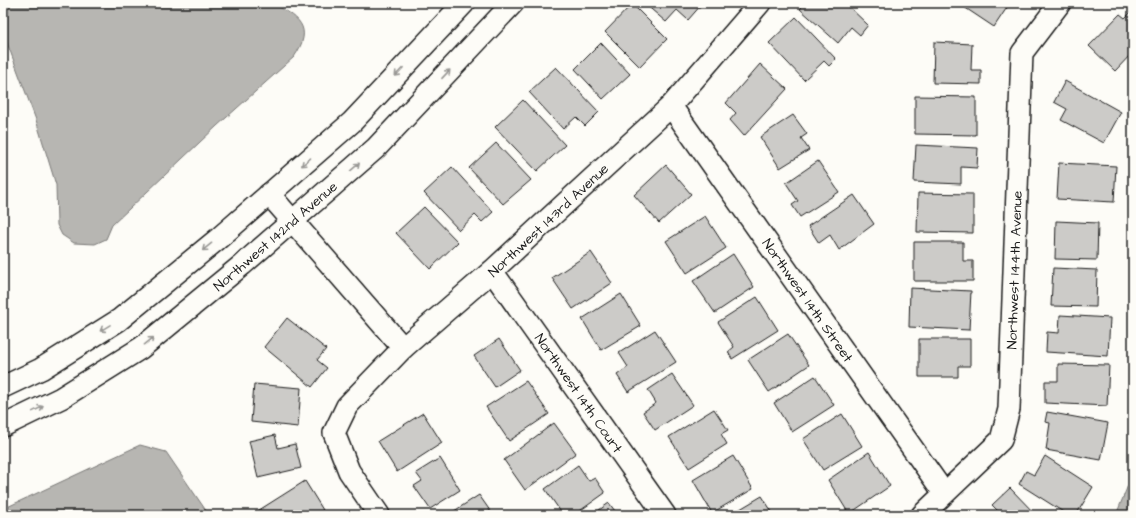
<svg xmlns="http://www.w3.org/2000/svg" width="1136" height="518" viewBox="0 0 1136 518" font-family="'Architects Daughter',sans-serif">
  <style>
    .water { fill: #b7b6b2; stroke: #797876 }
    .building { fill: #cccbc8; stroke: #1c1c1c }
    .lines { fill: none; stroke-linecap: round; stroke-linejoin: round }
    .minor-casing { stroke: #1c1c1c; stroke-width: 24 }
    .minor { stroke: #fdfcf7; stroke-width: 21 }
    .oneway { stroke: #989794 }
    .labels { text-anchor: middle; stroke-width: 3; stroke-linejoin: round; paint-order: stroke }
    .street-label { font-size: 14px; fill: #1c1c1c; stroke: #fdfcf7 }
  </style>
  <rect width="100%" height="100%" fill="#fdfcf7"/>
  <filter id="ink" filterUnits="userSpaceOnUse"><feTurbulence type="fractalNoise" baseFrequency=".025" numOctaves="2"/><feDisplacementMap in="SourceGraphic" scale="8" xChannelSelector="R" yChannelSelector="G"/><feConvolveMatrix kernelMatrix="1 2 1 2 8 2 1 2 1" color-interpolation-filters="sRGB"/></filter>
  <g filter="url(#ink)">
    <!-- water -->
    <g class="water">
      <path d="M3,3H271C298,16 315,27 294,57L217,126L112,225L106,239L95,244L74,243L62,235L57,225L56,185L36,120L3,32Z"/>
      <path d="M140,445L166,452L209,515H3V509Z"/>
      <path d="M1133,473V515H1116Z"/>
    </g>
    <!-- building -->
    <g class="building">
      <path d="M644,3H701L702,4L688,20L677,10L666,22Z"/>
      <path d="M806,3H845L868,25L860,35L851,27L838,43L800,9Z"/>
      <path d="M958,3H1010L994,27Z"/>
      <path d="M632,4L667,39L640,67L605,32Z"/>
      <path d="M1133,10V52L1115,71L1089,46L1120,14L1125,18Z"/>
      <path d="M796,17L836,59L829,66L824,61L804,80L769,43Z"/>
      <path d="M934,42L972,44L971,70H981V84L933,83Z"/>
      <path d="M601,43L630,74L603,99L575,69Z"/>
      <path d="M760,64L787,89L744,136L730,120L736,113L726,103Z"/>
      <path d="M556,67L599,112L585,126L576,117L563,129L529,92Z"/>
      <path d="M1065,81L1121,112L1104,143L1061,120L1067,109L1054,102Z"/>
      <path d="M915,96L976,97V135L915,134Z"/>
      <path d="M523,100L565,145L537,171L495,127Z"/>
      <path d="M793,115L807,134L801,138L809,150L780,168L760,137Z"/>
      <path d="M496,143L531,180L503,204L469,168Z"/>
      <path d="M916,145L978,148L977,168L961,167V184L914,182Z"/>
      <path d="M818,161L839,192L800,217L792,205L798,201L786,183Z"/>
      <path d="M1059,163L1116,166L1114,202L1057,199Z"/>
      <path d="M666,165L691,194L659,223L634,195Z"/>
      <path d="M452,167L493,212L482,222L475,215L459,230L424,193Z"/>
      <path d="M918,193L973,194V233L917,232Z"/>
      <path d="M854,195L874,224L839,250L830,235L819,243L808,226Z"/>
      <path d="M424,207L458,242L430,269L396,233Z"/>
      <path d="M705,216L726,248L687,273L666,241Z"/>
      <path d="M1056,221L1098,223L1097,260L1055,259Z"/>
      <path d="M914,242H963V261H973V281H914Z"/>
      <path d="M591,252L612,283L573,309L552,278Z"/>
      <path d="M733,254L754,287L715,313L693,281Z"/>
      <path d="M1053,268L1097,270L1096,307L1051,306Z"/>
      <path d="M910,288L971,291L969,330L909,327Z"/>
      <path d="M621,294L641,326L601,350L582,319Z"/>
      <path d="M757,297L778,330L732,359L728,352L734,347L718,322Z"/>
      <path d="M1060,315L1110,318L1108,356L1046,352L1047,332L1059,333Z"/>
      <path d="M287,318L326,349L317,360L327,368L312,387L264,347Z"/>
      <path d="M655,330L676,362L628,392L617,375L628,367L619,353Z"/>
      <path d="M788,334L809,365L769,392L748,360Z"/>
      <path d="M499,339L520,370L495,387L474,356Z"/>
      <path d="M919,339H970V366H958V377H919Z"/>
      <path d="M1058,364L1109,365L1107,406L1045,403V381H1058Z"/>
      <path d="M672,374L693,405L655,430L643,412L656,403L648,390Z"/>
      <path d="M815,376L834,405L792,432L774,403Z"/>
      <path d="M526,381L549,414L509,441L486,407Z"/>
      <path d="M254,384L301,388L298,427L251,422Z"/>
      <path d="M714,409L728,430L721,434L727,444L689,468L669,437Z"/>
      <path d="M1047,412L1108,423L1101,460L1046,450L1050,423L1045,422Z"/>
      <path d="M423,413L442,443L397,472L378,441Z"/>
      <path d="M842,414L862,446L823,470L803,439Z"/>
      <path d="M554,423L576,453L525,490L504,460Z"/>
      <path d="M275,435L278,448L295,444L301,468L258,478L249,441Z"/>
      <path d="M869,452L890,486L849,514L828,480Z"/>
      <path d="M733,456L753,489L712,513L693,480Z"/>
      <path d="M1045,456L1093,487L1076,515H1068L1019,484L1026,471L1034,475Z"/>
      <path d="M440,458L460,490L430,509L414,486L422,481L416,473Z"/>
      <path d="M578,465L589,481L595,478L605,493L574,515H563L545,489Z"/>
      <path d="M305,481L323,510L315,515H258L256,512Z"/>
      <path d="M1010,488L1036,515H1002L992,505Z"/>
      <path d="M479,495L493,515H448Z"/>
      <path d="M762,496L774,515H730Z"/>
      <path d="M609,503L618,515H592Z"/>
    </g>
    <g class="lines">
      <!-- minor casing -->
      <g class="minor-casing">
        <g id="minor">
          <path d="M671,106L944,493"/>
          <path d="M269,194L403,348"/>
          <path d="M492,271L665,515"/>
          <path d="M3,387L41,369L119,320L219,238L352,122L464,3"/>
          <path d="M3,426L61,398L141,348L242,265L376,148L513,3"/>
          <path d="M379,515L349,471L334,433L347,406L403,348L492,271L671,106L760,3"/>
          <path d="M922,515L1001,440L1009,409L1022,53L1060,3"/>
        </g>
      </g>
      <!-- minor -->
      <use href="#minor" class="minor"/>
    </g>
    <!-- one-way arrows -->
    <defs><path id="oneway-shaft" d="M-6 0H5M1.5-3L5.5 0L1.5 3" fill="none" stroke-width="1.6" stroke-linecap="round" stroke-linejoin="round"/></defs>
    <g class="oneway">
      <use href="#oneway-shaft" transform="translate(399 72) rotate(133)"/>
      <use href="#oneway-shaft" transform="translate(446 74) rotate(-47)"/>
      <use href="#oneway-shaft" transform="translate(306 162) rotate(139)"/>
      <use href="#oneway-shaft" transform="translate(355 167) rotate(-41)"/>
      <use href="#oneway-shaft" transform="translate(207 247) rotate(141)"/>
      <use href="#oneway-shaft" transform="translate(105 328) rotate(148)"/>
      <use href="#oneway-shaft" transform="translate(149 341) rotate(-39)"/>
      <use href="#oneway-shaft" transform="translate(38 409) rotate(-26)"/>
    </g>
  </g>
  <g class="labels">
    <!-- street labels -->
    <g class="street-label">
      <text transform="translate(548 220) rotate(-43)" y="5">Northwest 143rd Avenue</text>
      <text transform="translate(275 236) rotate(-41)" y="5">Northwest 142nd Avenue</text>
      <text transform="translate(1014 270) rotate(-88)" y="5">Northwest 144th Avenue</text>
      <text transform="translate(808 300) rotate(55)" y="5">Northwest 14th Street</text>
      <text transform="translate(579 393) rotate(55)" y="5">Northwest 14th Court</text>
    </g>
  </g>
  <!-- margin -->
  <rect width="1136" height="518" fill="none" stroke="#fdfcf7" stroke-width="16"/>
  <rect x="8" y="8" width="1120" height="502" fill="none" stroke="#1c1c1c" stroke-width="1.5" filter="url(#ink)"/>
</svg>
